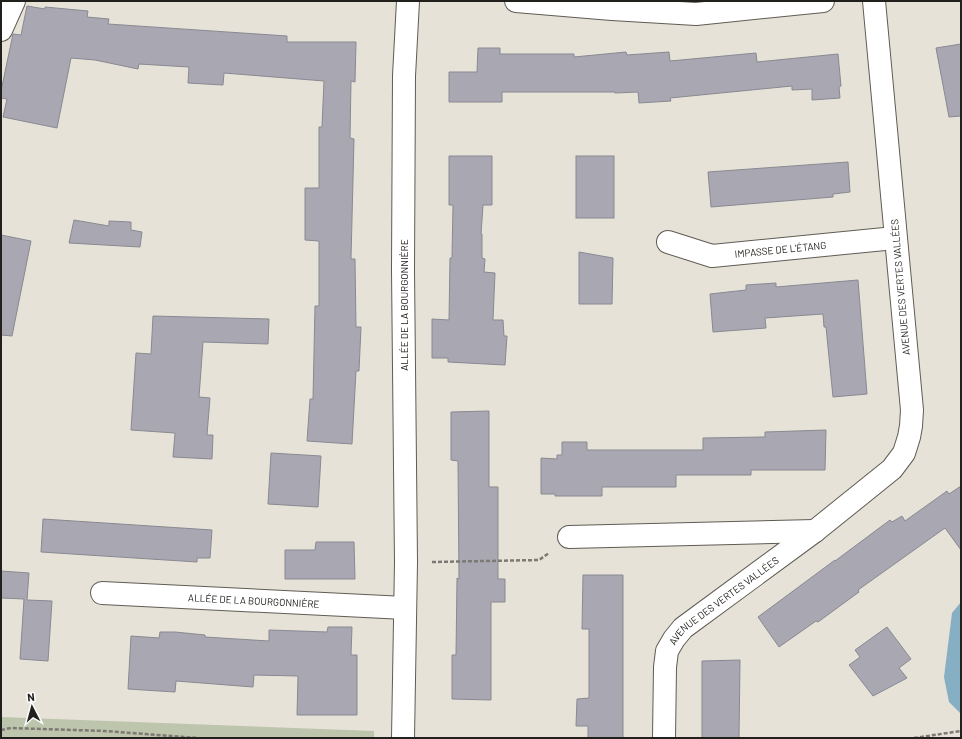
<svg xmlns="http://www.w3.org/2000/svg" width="962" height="739" viewBox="0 0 962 739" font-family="Barlow,sans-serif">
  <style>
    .green { fill: #bdc5ad }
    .water { fill: #87afc3 }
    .building { fill: #a9a8b2; stroke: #898992 }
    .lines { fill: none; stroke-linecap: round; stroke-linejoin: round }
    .minor-casing { stroke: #605c54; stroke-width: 24 }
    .path { stroke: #7d7a73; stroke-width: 2.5; stroke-dasharray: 4 2; stroke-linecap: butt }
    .minor { stroke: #fff; stroke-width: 22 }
    .labels { text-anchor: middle; stroke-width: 3; stroke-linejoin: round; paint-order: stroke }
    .street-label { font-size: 10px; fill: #22201c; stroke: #fff }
  </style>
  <rect width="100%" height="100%" fill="#e6e2d8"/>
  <!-- green -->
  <path class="green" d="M1,717L374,731V738H1Z"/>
  <!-- water -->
  <path class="water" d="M961,602V714L949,702L944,677L952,613Z"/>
  <!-- building -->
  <g class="building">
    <path d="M27,6L45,9V7L88,11L87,17L109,19L108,24L287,36V42H356L355,82L351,81L350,138L354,139L351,259H355L356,327H361L359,371H356L352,444L307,441L310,399H313L315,306H319V241L305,240V188H319V127H322L324,81L224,73L223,85L188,83L189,67L139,64L138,69L95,60L71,58L57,128L3,117L7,99L1,98V91L13,34L21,35Z"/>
    <path d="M961,44V116L949,117L936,48Z"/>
    <path d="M478,48H500V54H574V57L626,52L627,55L669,52L670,61L756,53L757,62L838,54L841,86L839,87L840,98L812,100V89L792,90V86L670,98L671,101L639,103L638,92L615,93V92H502V102H449V72H477Z"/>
    <path d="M449,156H492V205H483L481,234H482V258L485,259L484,272L495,273L493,320H503L504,336H507L505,365L448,362V358H432V319L449,320L450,258H452L453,205H449Z"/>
    <rect x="576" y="156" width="38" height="62"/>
    <path d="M848,162L850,192L833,194V197L711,207L708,172Z"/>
    <path d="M74,220L109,226V221L131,222V230L142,232L140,247L69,243Z"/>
    <path d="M1,235L31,241L12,336L1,335Z"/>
    <path d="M579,252L613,258L612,304H579Z"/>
    <path d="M858,280L867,394L833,397L826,327H824L823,314L765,318L766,328L713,332L710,294L746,290V285L776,283V287Z"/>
    <path d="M153,316L269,319L268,344L203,342L199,397L210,398L207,435H213L212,459L173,457L175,433L131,430L136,353L151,354Z"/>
    <path d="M489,411V487H498V579H505V602H491V700L452,699V655H456L457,578L459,579L458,461L451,460V412Z"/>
    <path d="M826,430L825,470H751V475H676V487H602V496H555V494H541V458L557,459V455H562V442H587V450H703V438L765,437V432Z"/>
    <path d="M271,453L321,456L318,507L268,504Z"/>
    <path d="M961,486V550L945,528L858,590L859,592L818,622L816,621L779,647L758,617L835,560V561L890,520L892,522L902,516L905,521L947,491L949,494Z"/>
    <path d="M43,519L212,530L210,558H197V562L41,552Z"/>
    <path d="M316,542H354L355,579H285V550H315Z"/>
    <path d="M1,571L29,573L27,600L52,601L48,661L20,659L24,599L1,598Z"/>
    <path d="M583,575H623V738H588V726H576L577,699L589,698V629H582Z"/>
    <path d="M328,627H352L351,655H357V715H297L298,676L254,675L253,687L176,681L175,692L128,689L131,636L159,638L160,632H175L205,635V637L269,641V630L327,632Z"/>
    <path d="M887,627L911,659L899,668L907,678L873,696L849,665L860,657L855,650Z"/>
    <path d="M740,660L739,738H702V661Z"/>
  </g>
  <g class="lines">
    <!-- minor casing -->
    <g class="minor-casing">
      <g id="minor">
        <path d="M516,1L612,9L696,14L823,1"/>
        <path d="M1,30L14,1"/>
        <path id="s1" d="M668,242L712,256L895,238"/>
        <path d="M569,537L815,531"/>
        <path id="s2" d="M102,593L405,608"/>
        <path d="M403,738L406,562L403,270L404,76L408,1"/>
        <path id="s3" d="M664,738L665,667L667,651L674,639L683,628L815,531L892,469L904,453L909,437L911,426L912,410L874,1"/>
      </g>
    </g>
    <!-- path -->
    <g class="path">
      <path d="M432,562L539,560L549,553"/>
      <path d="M1,730L11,728L105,731L198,738"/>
      <path d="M914,738L961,731"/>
    </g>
    <!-- minor -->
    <use href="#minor" class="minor"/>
  </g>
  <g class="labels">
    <!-- street labels -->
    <g class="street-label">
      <text dy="4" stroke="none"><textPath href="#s1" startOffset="115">IMPASSE DE L'ÉTANG</textPath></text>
      <text transform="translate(900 287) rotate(-95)" y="4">AVENUE DES VERTES VALLÉES</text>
      <text transform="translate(404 305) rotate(-90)" y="4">ALLÉE DE LA BOURGONNIÈRE</text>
      <text dy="4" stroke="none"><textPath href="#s2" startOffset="152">ALLÉE DE LA BOURGONNIÈRE</textPath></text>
      <text dy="4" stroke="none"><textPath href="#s3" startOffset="164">AVENUE DES VERTES VALLÉES</textPath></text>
    </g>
  </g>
  <!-- border -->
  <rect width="962" height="739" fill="none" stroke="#22201c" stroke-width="4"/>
  <!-- north arrow -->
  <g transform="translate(32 707) rotate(354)" stroke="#ffffff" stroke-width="3" paint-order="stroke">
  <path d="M0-3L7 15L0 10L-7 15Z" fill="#22201c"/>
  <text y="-6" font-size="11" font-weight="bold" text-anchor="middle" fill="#22201c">N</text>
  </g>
</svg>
